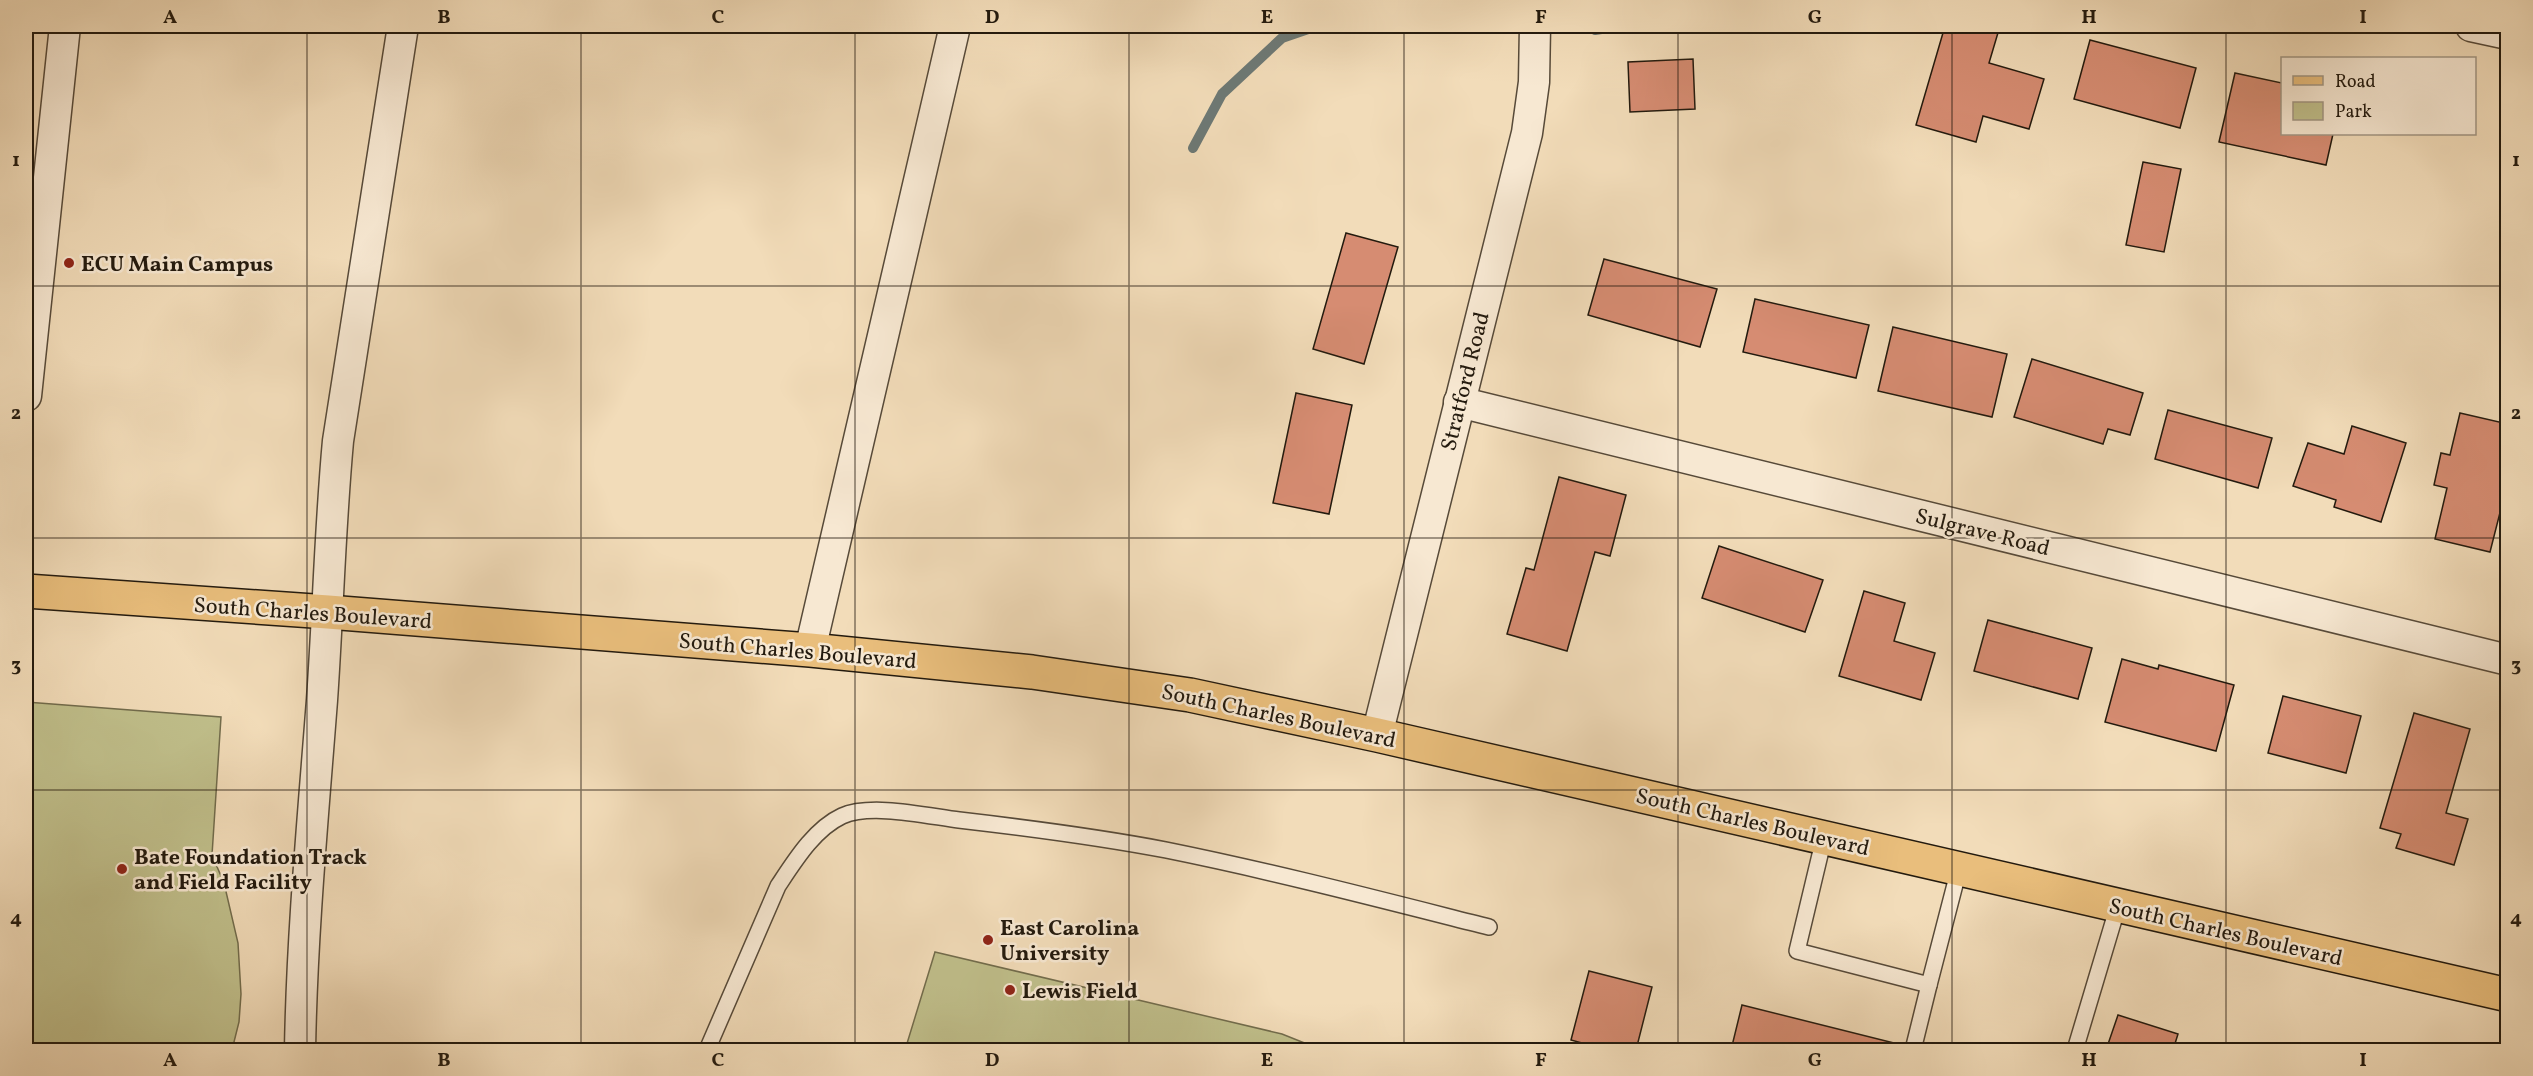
<svg xmlns="http://www.w3.org/2000/svg" width="2533" height="1076" viewBox="0 0 2533 1076" font-family="Vollkorn,serif">
  <style>
    .green { fill: #c0bf8b; stroke: #726c4c; stroke-width: 1.5 }
    .lines { fill: none; stroke-linecap: round; stroke-linejoin: round }
    .stream { stroke: #6d7975; stroke-width: 10 }
    .building { fill: #d68c72; stroke: #231a0e; stroke-width: 1.5 }
    .lane-casing { stroke: #574a39; stroke-width: 18 }
    .street-casing { stroke: #574a39; stroke-width: 33 }
    .primary-casing { stroke: #231a0e; stroke-width: 36 }
    .lane { stroke: #f7e8d2; stroke-width: 15 }
    .street { stroke: #f7e8d2; stroke-width: 30 }
    .primary { stroke: #e9be7c; stroke-width: 33 }
    .grid { fill: none; stroke: #231a0e; stroke-width: 1.5; stroke-opacity: 0.55 }
    .poi-dot { fill: #8f2418; stroke: #f7e8d2; stroke-width: 2 }
    .labels { text-anchor: middle; stroke-width: 5; stroke-linejoin: round; paint-order: stroke }
    .poi-label { font-size: 22px; font-weight: bold; fill: #231a0e; stroke: #f7e8d2; text-anchor: start }
    .street-label { font-size: 22px; fill: #231a0e; stroke: #f7e8d2 }
    .neatline { fill: none; stroke: #231a0e; stroke-width: 2 }
    .grid-label { font-size: 20px; text-anchor: middle; font-weight: bold; fill: #231a0e }
  </style>
  <rect width="100%" height="100%" fill="#f2dcb9"/>
  <filter id="stains"><feTurbulence type="fractalNoise" baseFrequency=".00333" numOctaves="4"/><feColorMatrix values="0 0 0 0 .2 0 0 0 0 .09 0 0 0 0 .02 0 0 0 .5 -.17"/></filter>
  <radialGradient id="worn" r=".72"><stop offset=".6" stop-color="#630" stop-opacity="0"/><stop offset="1" stop-color="#630" stop-opacity=".3"/></radialGradient>
  <!-- green -->
  <g class="green">
    <path d="M26,702L221,717L212,855L224,883L238,943L241,994L239,1022L232,1050H26Z"/>
    <path d="M935,952L1282,1034L1322,1050H905Z"/>
  </g>
  <g class="lines">
    <!-- stream -->
    <g class="stream">
      <path d="M1595,30L1621,26"/>
      <path d="M1193,148L1222,94L1282,38L1317,26"/>
    </g>
  </g>
  <!-- building -->
  <g class="building">
    <path d="M1945,26H2000L1989,63L2044,79L2029,129L1983,116L1976,142L1916,125Z"/>
    <path d="M2090,40L2196,68L2180,128L2074,99Z"/>
    <path d="M1693,59L1695,109L1630,112L1628,62Z"/>
    <path d="M2235,73L2282,83V134H2333L2326,165L2219,142Z"/>
    <path d="M2143,162L2181,169L2164,252L2126,245Z"/>
    <path d="M1346,233L1398,247L1364,364L1313,349Z"/>
    <path d="M1604,259L1717,289L1700,347L1588,315Z"/>
    <path d="M1755,299L1869,325L1856,378L1743,352Z"/>
    <path d="M1893,327L2007,354L1992,417L1878,391Z"/>
    <path d="M2032,359L2143,393L2130,435L2108,429L2103,444L2014,417Z"/>
    <path d="M1296,393L1352,405L1329,514L1273,503Z"/>
    <path d="M2168,410L2272,438L2258,488L2155,459Z"/>
    <path d="M2460,413L2508,424V437L2501,464L2508,465V481L2490,552L2435,539L2447,488L2434,485L2441,453L2450,455Z"/>
    <path d="M2352,426L2406,443L2381,522L2334,507L2336,500L2293,486L2308,443L2344,454Z"/>
    <path d="M1559,477L1626,495L1610,556L1595,552L1567,651L1507,634L1526,568L1534,570Z"/>
    <path d="M1719,546L1823,580L1805,632L1702,598Z"/>
    <path d="M1864,591L1905,603L1894,641L1935,653L1921,700L1839,676Z"/>
    <path d="M1988,620L2092,648L2078,699L1974,671Z"/>
    <path d="M2122,659L2158,669L2159,665L2234,685L2216,751L2105,722Z"/>
    <path d="M2283,696L2361,716L2346,773L2268,753Z"/>
    <path d="M2414,713L2470,729L2446,813L2468,819L2454,865L2396,848L2401,834L2380,828Z"/>
    <path d="M1589,971L1652,987L1636,1050H1607L1571,1040Z"/>
    <path d="M1742,1005L1902,1045L1900,1050H1731Z"/>
    <path d="M2118,1015L2178,1034L2173,1050H2106Z"/>
  </g>
  <g class="lines">
    <!-- lane casing -->
    <g class="lane-casing">
      <g id="lane">
        <path d="M1824,838L1797,951L1929,985L1959,869"/>
        <path d="M707,1050L778,886C794,862 814,829 842,816C871,803 927,816 959,820C1028,828 1098,837 1166,850C1275,872 1382,900 1489,927"/>
        <path d="M1913,1050L1929,985"/>
        <path d="M2075,1050L2118,906"/>
      </g>
    </g>
    <!-- street casing -->
    <g class="street-casing">
      <g id="street">
        <path d="M2471,26L2508,34"/>
        <path d="M26,396L65,26"/>
        <path d="M1459,402L2508,660"/>
        <path d="M810,650L955,26"/>
        <path d="M1377,735L1527,133L1534,82L1535,26"/>
        <path d="M300,1050C302,933 313,817 322,700C328,614 330,527 338,441L403,26"/>
      </g>
    </g>
    <!-- primary casing -->
    <g class="primary-casing">
      <path id="primary" d="M26,591L328,612L810,650L1032,672L1190,695L1377,735L2508,995"/>
    </g>
    <!-- lane -->
    <use href="#lane" class="lane"/>
    <!-- street -->
    <use href="#street" class="street"/>
    <!-- primary -->
    <use href="#primary" class="primary"/>
  </g>
  <!-- grid -->
  <path class="grid" d="M307,26V1050M581,26V1050M855,26V1050M1129,26V1050M1404,26V1050M1678,26V1050M1952,26V1050M2226,26V1050M26,286H2508M26,538H2508M26,790H2508"/>
  <!-- markers -->
  <g class="poi-dot">
    <circle cx="69" cy="263" r="6"/>
    <circle cx="122" cy="869" r="6"/>
    <circle cx="988" cy="940" r="6"/>
    <circle cx="1010" cy="990" r="6"/>
  </g>
  <g class="labels">
    <!-- poi labels -->
    <g class="poi-label">
      <text x="81" y="271">ECU Main Campus</text>
      <text x="134" y="864">Bate Foundation Track<tspan x="134" dy="25">and Field Facility</tspan></text>
      <text x="1000" y="935">East Carolina<tspan x="1000" dy="25">University</tspan></text>
      <text x="1022" y="998">Lewis Field</text>
    </g>
    <!-- street labels -->
    <g class="street-label">
      <text transform="translate(1464 381) rotate(-76)" y="8">Stratford Road</text>
      <text transform="translate(1983 531) rotate(14)" y="8">Sulgrave Road</text>
      <text transform="translate(313 612) rotate(4)" y="8">South Charles Boulevard</text>
      <text transform="translate(798 650) rotate(5)" y="8">South Charles Boulevard</text>
      <text transform="translate(1279 715) rotate(12)" y="8">South Charles Boulevard</text>
      <text transform="translate(1753 821) rotate(13)" y="8">South Charles Boulevard</text>
      <text transform="translate(2226 931) rotate(13)" y="8">South Charles Boulevard</text>
    </g>
  </g>
  <!-- margin -->
  <rect width="2533" height="1076" fill="none" stroke="#f2dcb9" stroke-width="66"/>
  <!-- legend -->
  <rect x="2281" y="57" width="195" height="78" fill="#f7e8d2" stroke="#a29684" stroke-width="1.5"/>
  <rect x="2293" y="76" width="30" height="9" fill="#e9be7c" stroke="#a29684" stroke-width="1.5"/>
  <text x="2335" y="87" font-size="18" fill="#231a0e">Road</text>
  <rect x="2293" y="102" width="30" height="18" fill="#c0bf8b" stroke="#a29684" stroke-width="1.5"/>
  <text x="2335" y="117" font-size="18" fill="#231a0e">Park</text>
  <rect x="33" y="33" width="2467" height="1010" class="neatline"/>
  <g class="grid-label">
    <text x="170" y="23">A</text>
    <text x="444" y="23">B</text>
    <text x="718" y="23">C</text>
    <text x="992" y="23">D</text>
    <text x="1267" y="23">E</text>
    <text x="1541" y="23">F</text>
    <text x="1815" y="23">G</text>
    <text x="2089" y="23">H</text>
    <text x="2363" y="23">I</text>
    <text x="16" y="166">1</text>
    <text x="2516" y="166">1</text>
    <text x="16" y="419">2</text>
    <text x="2516" y="419">2</text>
    <text x="16" y="671">3</text>
    <text x="2516" y="671">3</text>
    <text x="16" y="924">4</text>
    <text x="2516" y="924">4</text>
    <text x="170" y="1066">A</text>
    <text x="444" y="1066">B</text>
    <text x="718" y="1066">C</text>
    <text x="992" y="1066">D</text>
    <text x="1267" y="1066">E</text>
    <text x="1541" y="1066">F</text>
    <text x="1815" y="1066">G</text>
    <text x="2089" y="1066">H</text>
    <text x="2363" y="1066">I</text>
  </g>
  <rect width="100%" height="100%" filter="url(#stains)"/>
  <rect width="100%" height="100%" fill="url(#worn)"/>
</svg>
